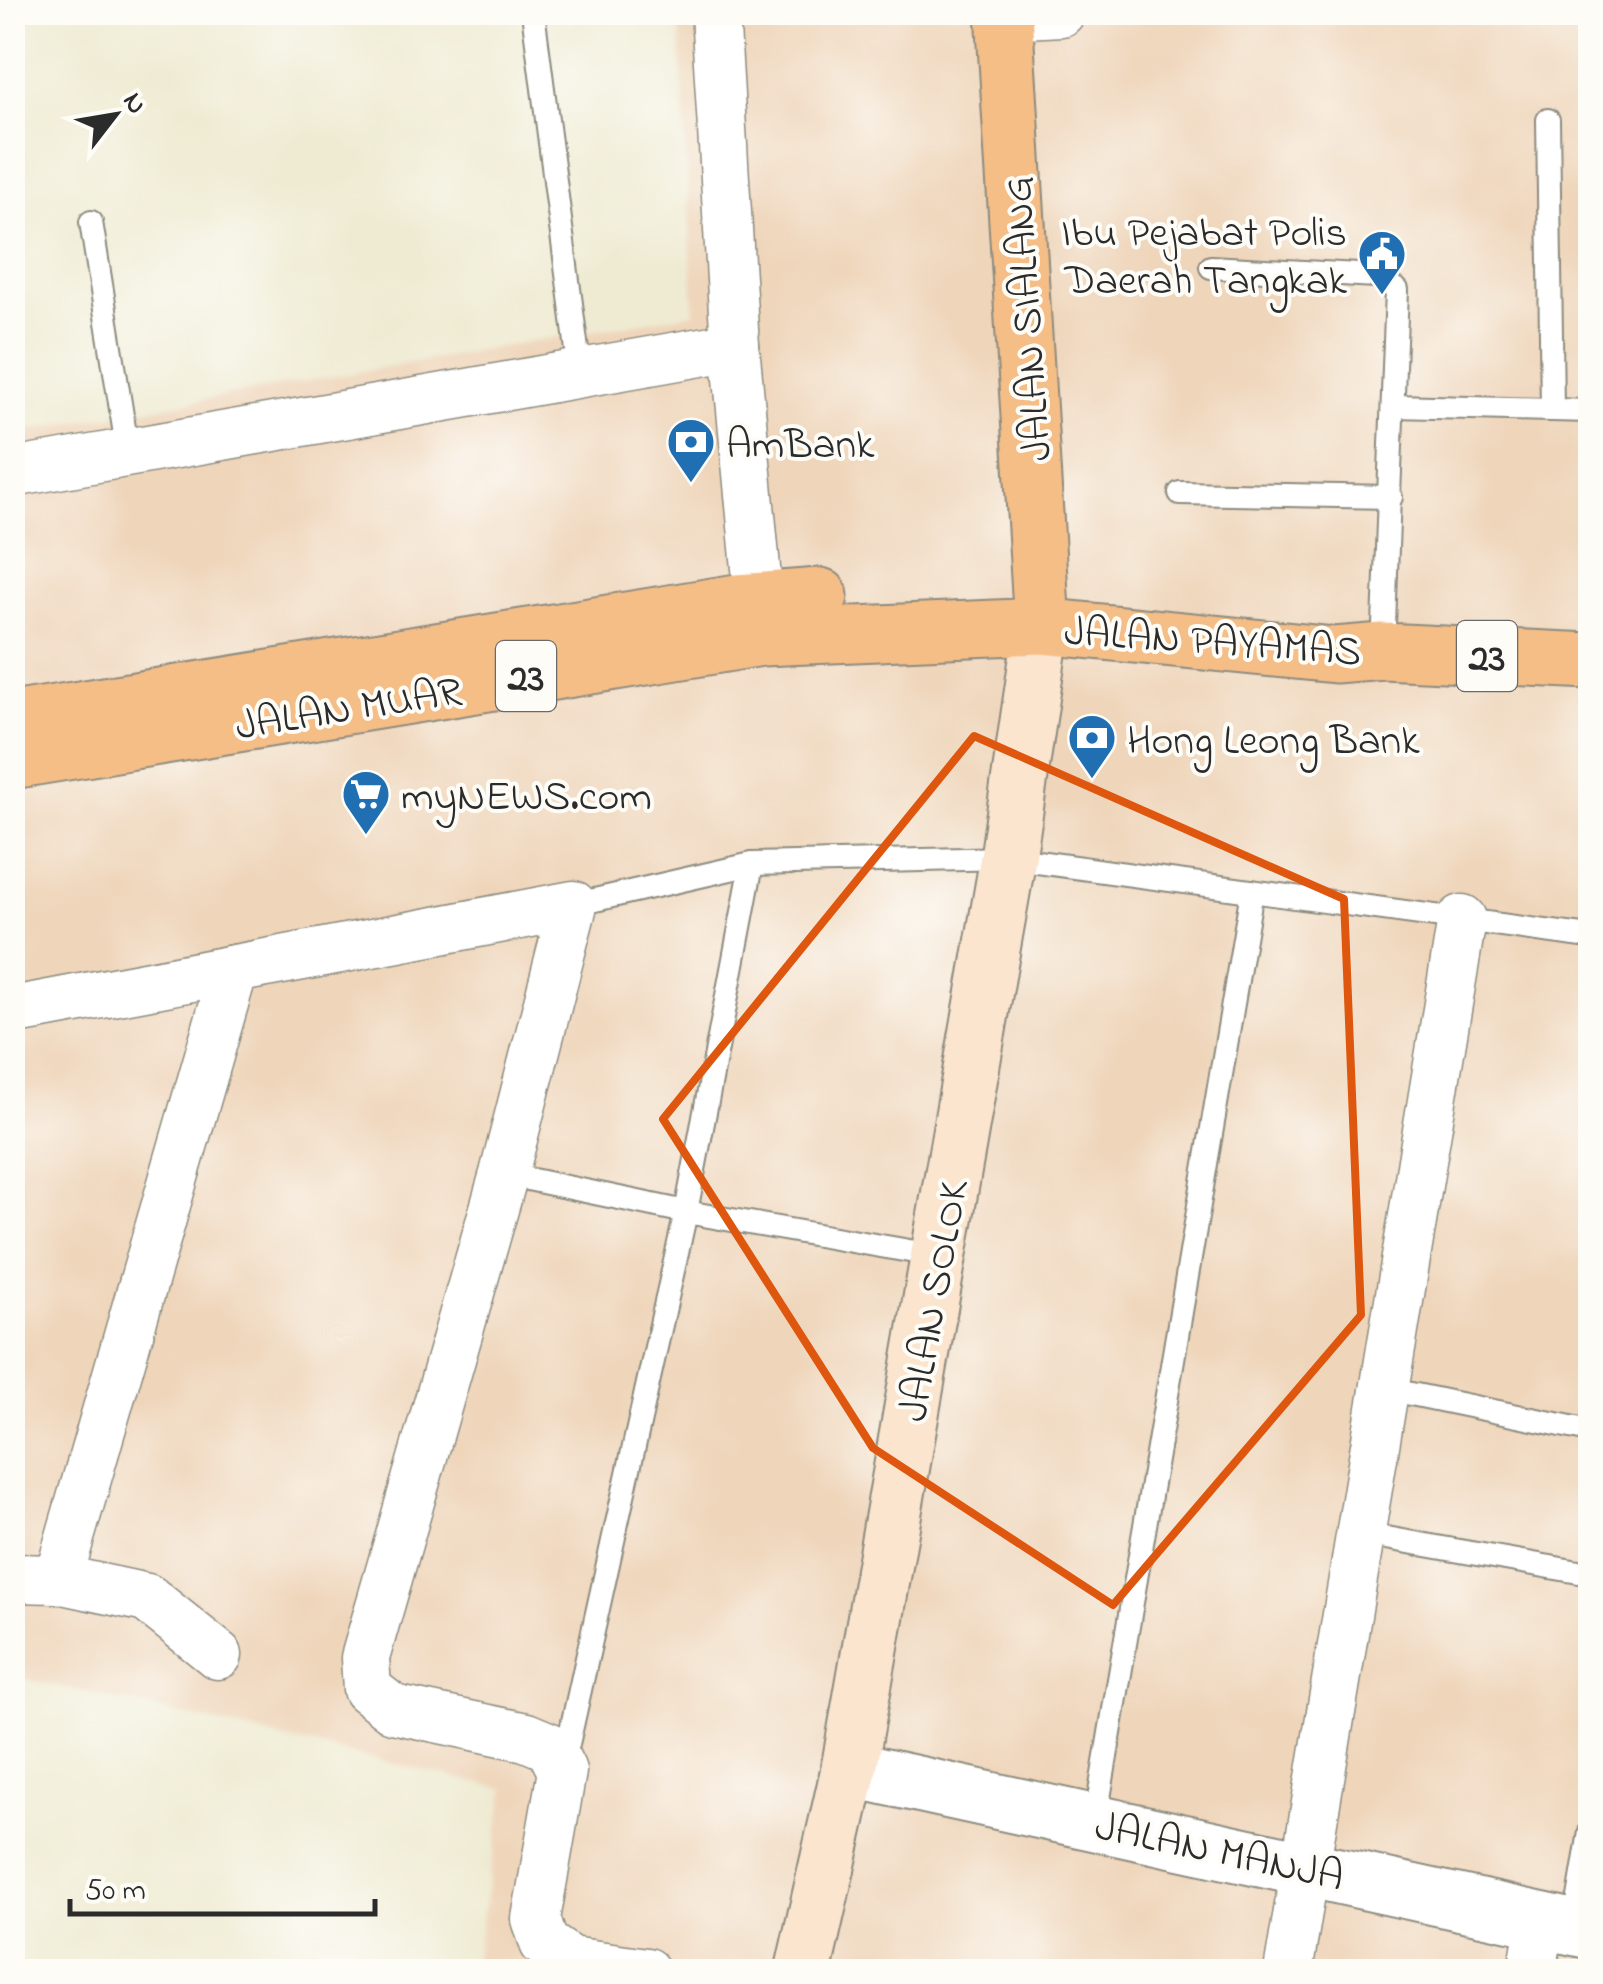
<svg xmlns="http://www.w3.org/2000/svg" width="1603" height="1984" viewBox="0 0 1603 1984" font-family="'Indie Flower',sans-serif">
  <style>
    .built { fill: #efd6bb }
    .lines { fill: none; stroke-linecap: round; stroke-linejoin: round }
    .service-casing { stroke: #8d8b7f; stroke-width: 26 }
    .minor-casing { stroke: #8d8b7f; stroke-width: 51 }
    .tertiary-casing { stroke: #8d8b7f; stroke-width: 59 }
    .secondary-casing { stroke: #8d8b7f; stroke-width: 59 }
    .primary-casing { stroke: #8d8b7f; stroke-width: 59 }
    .trunk-casing { stroke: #8d8b7f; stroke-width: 59 }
    .service { stroke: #fff; stroke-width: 22 }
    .minor { stroke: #fff; stroke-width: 48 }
    .tertiary { stroke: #fff; stroke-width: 55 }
    .secondary { stroke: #fbe5cf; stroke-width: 55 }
    .primary { stroke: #f6be87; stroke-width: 55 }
    .trunk { stroke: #f6be87; stroke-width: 55 }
    .marked { fill: none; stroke: #df570e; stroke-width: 8; stroke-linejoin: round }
    .labels { text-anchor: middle; stroke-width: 8; stroke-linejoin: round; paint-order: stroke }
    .shield { fill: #fdfcf7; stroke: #6a6a68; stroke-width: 2.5 }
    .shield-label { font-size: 40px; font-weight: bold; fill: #2b2b2b }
    .poi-label { font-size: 42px; fill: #2b2b2b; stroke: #fdfcf7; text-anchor: start }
    .street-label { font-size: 42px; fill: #2b2b2b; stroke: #fdfcf7 }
  </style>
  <rect width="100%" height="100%" fill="#fdfcf7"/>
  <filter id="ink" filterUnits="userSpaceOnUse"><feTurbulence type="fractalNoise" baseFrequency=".01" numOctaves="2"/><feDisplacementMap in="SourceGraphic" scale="20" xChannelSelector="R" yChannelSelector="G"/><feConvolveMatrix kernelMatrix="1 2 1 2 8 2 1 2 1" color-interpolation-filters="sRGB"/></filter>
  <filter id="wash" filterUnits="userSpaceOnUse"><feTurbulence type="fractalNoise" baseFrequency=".0048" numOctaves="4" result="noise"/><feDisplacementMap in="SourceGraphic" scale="40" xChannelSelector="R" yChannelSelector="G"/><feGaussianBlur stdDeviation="2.25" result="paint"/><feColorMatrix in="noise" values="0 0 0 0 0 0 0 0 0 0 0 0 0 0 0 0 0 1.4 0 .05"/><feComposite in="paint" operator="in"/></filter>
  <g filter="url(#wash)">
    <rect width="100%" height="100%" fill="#efebd3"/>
    <!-- built -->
    <path class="built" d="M679,13H1590V1971H473L505,1789L13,1676V433L694,313Z"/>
  </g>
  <g filter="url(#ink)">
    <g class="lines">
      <!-- service casing -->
      <g class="service-casing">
        <g id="service">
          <path d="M533,12L580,373"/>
          <path d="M1548,120L1552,410"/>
          <path d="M91,222L128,453"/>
          <path d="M1211,267L1377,276L1397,290L1383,651"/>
          <path d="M1395,406L1590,411"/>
          <path d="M1180,493L1391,497"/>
          <path d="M573,905L752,864L1008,858L1590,937"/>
          <path d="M504,1174L686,1212L938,1256"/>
          <path d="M1382,1388L1590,1431"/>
          <path d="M1358,1533L1590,1574"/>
          <path d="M564,1762L686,1212L752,864"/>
          <path d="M1095,1822L1252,891"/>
          <path d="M1574,1927L1590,1832"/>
        </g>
      </g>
      <!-- minor casing -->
      <g class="minor-casing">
        <g id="minor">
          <path d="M715,12L735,346L759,600"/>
          <path d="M1005,15L1061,12"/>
          <path d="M12,473L735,346"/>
          <path d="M12,1011L573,905L504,1174L365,1658L367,1689L393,1709L526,1737L550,1747L562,1771L536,1919L544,1943L570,1961L646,1972"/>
          <path d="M12,1578L58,1579L147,1598L218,1655"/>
          <path d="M58,1579L234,969"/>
          <path d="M1288,1972L1462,919"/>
          <path d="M1532,1972L1541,1920"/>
        </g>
      </g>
      <!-- tertiary casing -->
      <g class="tertiary-casing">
        <path id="tertiary" d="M849,1769L1590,1931"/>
      </g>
      <!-- secondary casing -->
      <g class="secondary-casing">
        <path id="secondary" d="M803,1972L849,1769L1008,858L1042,626"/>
      </g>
      <!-- primary casing -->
      <g class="primary-casing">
        <g id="primary">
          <path d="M12,720L737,602L820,596"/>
          <path d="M12,761L762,638L1042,626L1004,12"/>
        </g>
      </g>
      <!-- trunk casing -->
      <g class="trunk-casing">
        <path id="trunk" d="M1042,626L1335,655L1383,651L1590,661"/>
      </g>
      <!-- service -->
      <use href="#service" class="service"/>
      <!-- minor -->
      <use href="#minor" class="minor"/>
      <!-- tertiary -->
      <use href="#tertiary" class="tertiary"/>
      <!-- secondary -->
      <use href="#secondary" class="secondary"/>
      <!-- primary -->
      <use href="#primary" class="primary"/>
      <!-- trunk -->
      <use href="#trunk" class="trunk"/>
    </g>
  </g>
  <!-- marked area -->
  <path class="marked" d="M974,736L1344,899L1361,1315L1113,1605L873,1448L663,1119Z"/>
  <!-- icons -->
  <defs>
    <g id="civic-pin" transform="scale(2.5)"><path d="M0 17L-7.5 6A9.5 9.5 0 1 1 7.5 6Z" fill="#1f6fb2" stroke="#fdfcf7"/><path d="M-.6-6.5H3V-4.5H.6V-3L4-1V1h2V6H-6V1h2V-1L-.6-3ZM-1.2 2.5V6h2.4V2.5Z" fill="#fff"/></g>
    <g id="bank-pin" transform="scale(2.5)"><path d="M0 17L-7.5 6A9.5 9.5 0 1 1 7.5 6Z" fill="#1f6fb2" stroke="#fdfcf7"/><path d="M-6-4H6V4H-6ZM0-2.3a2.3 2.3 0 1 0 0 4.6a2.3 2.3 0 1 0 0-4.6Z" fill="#fff"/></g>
    <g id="supermarket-pin" transform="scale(2.5)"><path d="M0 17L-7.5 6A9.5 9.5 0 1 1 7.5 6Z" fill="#1f6fb2" stroke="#fdfcf7"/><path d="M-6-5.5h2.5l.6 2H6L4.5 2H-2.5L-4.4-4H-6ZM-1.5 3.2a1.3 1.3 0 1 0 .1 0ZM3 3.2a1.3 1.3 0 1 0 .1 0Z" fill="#fff"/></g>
  </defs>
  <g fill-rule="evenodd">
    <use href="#civic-pin" x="1382" y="254"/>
    <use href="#bank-pin" x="691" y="442"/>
    <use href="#bank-pin" x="1092" y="738"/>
    <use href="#supermarket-pin" x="366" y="794"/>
  </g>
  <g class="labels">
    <!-- shield labels -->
    <g class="shield">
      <rect x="1457" y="621" width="60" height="70" rx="8"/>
      <rect x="496" y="641" width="60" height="70" rx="8"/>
    </g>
    <g class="shield-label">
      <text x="1487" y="670">23</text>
      <text x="526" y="690">23</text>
    </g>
    <!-- poi labels -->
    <g class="poi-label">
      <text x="1347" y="245" text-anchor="end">Ibu Pejabat Polis<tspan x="1347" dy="48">Daerah Tangkak</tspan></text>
      <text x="726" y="457">AmBank</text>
      <text x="1127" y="753">Hong Leong Bank</text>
      <text x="401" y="809">myNEWS.com</text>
    </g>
    <!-- street labels -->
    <g class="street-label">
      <text transform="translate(1025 319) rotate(-94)" y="15">JALAN SIALANG</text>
      <text transform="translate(1213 639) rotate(4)" y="15">JALAN PAYAMAS</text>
      <text transform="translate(348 706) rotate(-9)" y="15">JALAN MUAR</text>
      <text transform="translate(931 1300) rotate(-80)" y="15">JALAN SOLOK</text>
      <text transform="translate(1220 1849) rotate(12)" y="15">JALAN MANJA</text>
    </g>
  </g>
  <!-- margin -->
  <rect width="1603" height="1984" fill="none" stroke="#fdfcf7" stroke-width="50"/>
  <!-- north arrow -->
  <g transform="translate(115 115) rotate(59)" stroke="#fdfcf7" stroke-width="8" paint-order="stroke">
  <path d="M0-8L18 38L0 25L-18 38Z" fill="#2b2b2b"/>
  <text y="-15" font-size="28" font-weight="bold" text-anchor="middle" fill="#2b2b2b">N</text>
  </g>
  <!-- scale -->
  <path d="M70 1899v15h305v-15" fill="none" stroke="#2b2b2b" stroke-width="5"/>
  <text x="85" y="1899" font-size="30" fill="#2b2b2b" stroke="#fdfcf7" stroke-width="8" paint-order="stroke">50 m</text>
</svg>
